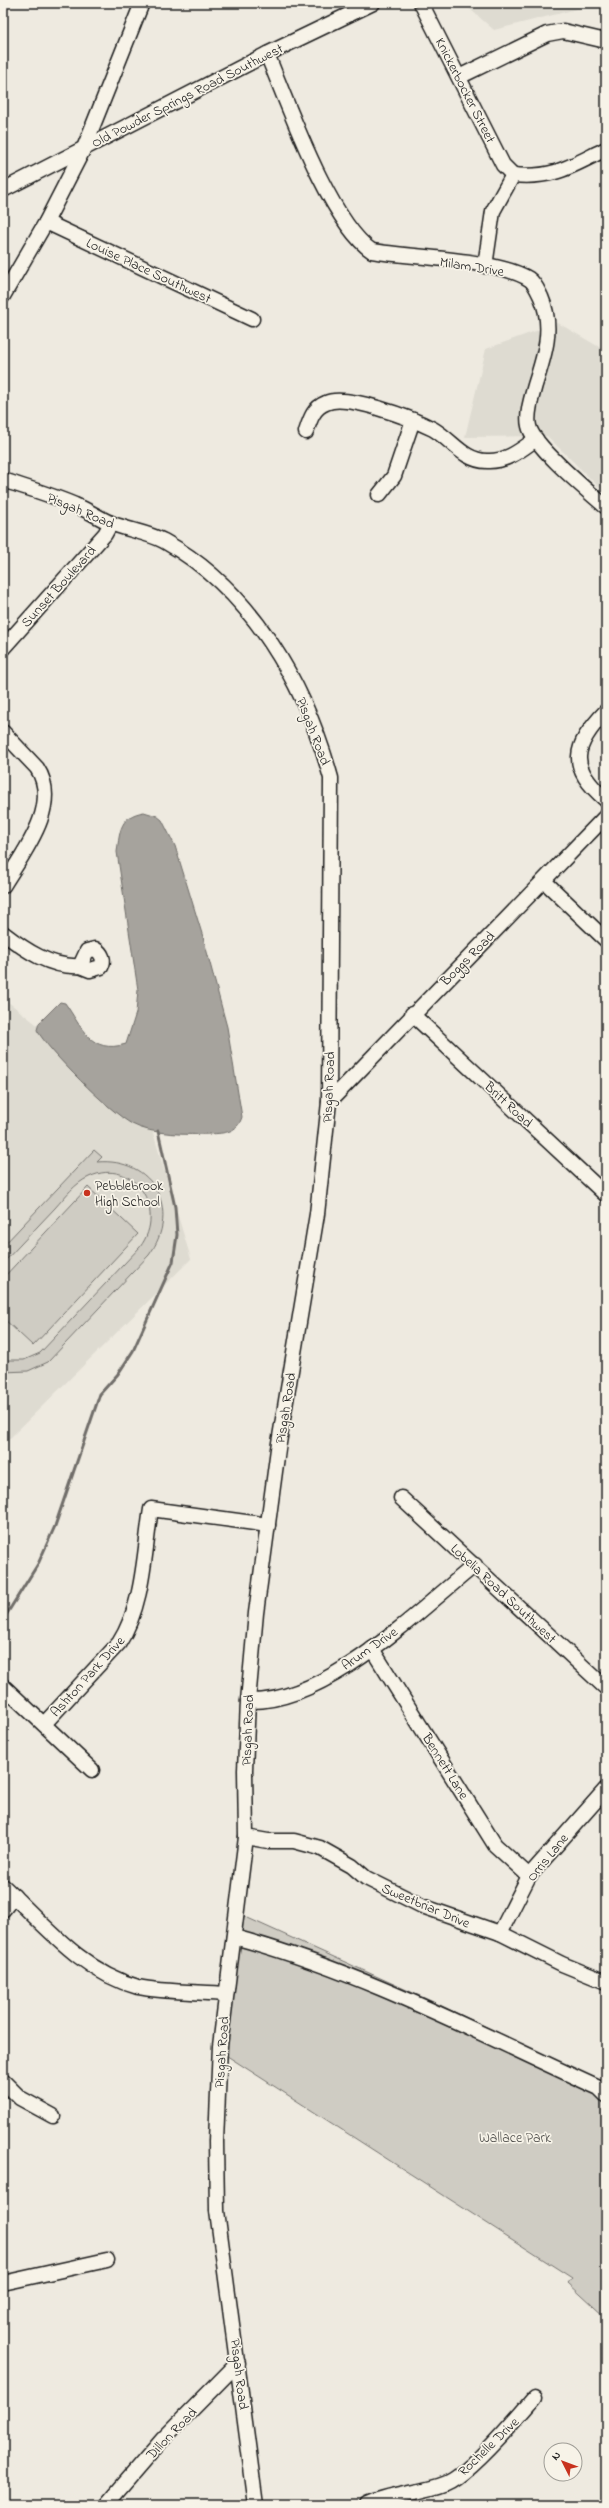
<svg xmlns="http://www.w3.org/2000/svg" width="609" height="2508" viewBox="0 0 609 2508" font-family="'Indie Flower',sans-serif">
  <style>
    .built { fill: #dedbd1 }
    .green { fill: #cfccc3; stroke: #767470 }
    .water { fill: #a6a39d; stroke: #6f6d69 }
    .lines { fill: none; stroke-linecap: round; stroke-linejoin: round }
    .stream { stroke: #6f6d69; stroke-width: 3 }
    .minor-casing { stroke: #1c1c1c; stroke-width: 17 }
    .minor { stroke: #f7f3e8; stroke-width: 14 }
    .poi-dot { fill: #c8321e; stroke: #f7f3e8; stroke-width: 1.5 }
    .labels { text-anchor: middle; stroke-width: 3.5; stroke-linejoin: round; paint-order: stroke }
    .street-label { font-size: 14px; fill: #1c1c1c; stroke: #f7f3e8 }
    .poi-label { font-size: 14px; fill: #1c1c1c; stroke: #f7f3e8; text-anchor: start }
    .park-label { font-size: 14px; fill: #52514e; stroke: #f7f3e8 }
  </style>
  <rect width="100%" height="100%" fill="#eeeae0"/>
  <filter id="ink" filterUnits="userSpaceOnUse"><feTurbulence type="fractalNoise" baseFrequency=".025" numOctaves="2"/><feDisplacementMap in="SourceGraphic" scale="8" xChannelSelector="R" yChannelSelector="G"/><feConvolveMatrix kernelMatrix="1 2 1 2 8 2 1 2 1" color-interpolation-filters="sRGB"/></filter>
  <g filter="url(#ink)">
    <!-- built -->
    <g class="built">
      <path d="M463,3H600L494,30Z"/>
      <path d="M558,323L606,351V494L547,436L465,437L486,349Z"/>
      <path d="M3,998L114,1085L151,1126L191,1259L3,1445Z"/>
    </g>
    <!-- green -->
    <g class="green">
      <path d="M94,1150L102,1157L97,1162C153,1157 182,1210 149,1255L48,1362L28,1371L3,1372V1360H24L40,1353L140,1247C168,1210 134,1156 89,1177C75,1183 65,1197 55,1208C38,1226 20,1245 3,1263V1246Z"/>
      <path d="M88,1187L138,1234L33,1346L3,1318V1278Z"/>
      <path d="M239,1914L442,2006L606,2084V2318L568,2283L572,2278L221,2052Z"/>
    </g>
    <!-- water -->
    <path class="water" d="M144,812L157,816L162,820L175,846L203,937L227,1027L242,1117C237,1133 225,1133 210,1134C188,1135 152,1135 132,1124C109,1111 49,1052 37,1030L39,1023L60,1002L65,1003C82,1027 90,1055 126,1044L136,1013L138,990L117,852C120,830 120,816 144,812Z"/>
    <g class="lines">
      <!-- stream -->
      <path class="stream" d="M3,1620L38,1564L55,1526L100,1394L118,1374L133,1351L173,1262L177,1235L175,1207L158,1131"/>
      <!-- minor casing -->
      <g class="minor-casing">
        <g id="minor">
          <path d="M421,3L503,165L513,175"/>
          <path d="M267,54C287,102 330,223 372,251C413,258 497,259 529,279C535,283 538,291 541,297C554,327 545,354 535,385C532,396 526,414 529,426C533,446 589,492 606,507"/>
          <path d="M459,77L547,34L563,31L606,41"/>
          <path d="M513,175C554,179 571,166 606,149"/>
          <path d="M3,190L267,54L373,3"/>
          <path d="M46,222L252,319"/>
          <path d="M485,266L493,211L513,175"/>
          <path d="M3,296L46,222L84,148L142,3"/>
          <path d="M306,432C310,420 313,408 326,403C346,393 413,419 433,429C452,440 464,461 487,461C507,462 522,449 536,439"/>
          <path d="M3,480C27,488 52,495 75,505C88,510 100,519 113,524C129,530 149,533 164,541C252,590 305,684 331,778L329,1102L317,1214L278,1449L256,1613L248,1701L245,1770L246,1837L220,2046L216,2141L217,2211L256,2505"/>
          <path d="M379,495L394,476L413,420"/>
          <path d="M3,648L105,534L111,523"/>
          <path d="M606,711C572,747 568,767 606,800"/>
          <path d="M3,732L37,768C62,806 22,854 3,886"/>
          <path d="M544,881L606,940"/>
          <path d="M3,933C25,950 51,968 80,966"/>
          <path d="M95,949C102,953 105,960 101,967L90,970L80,966L87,951Z"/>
          <path d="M412,1014L606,1195"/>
          <path d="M329,1102L606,816"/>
          <path d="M401,1498L606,1688"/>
          <path d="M372,1649L495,1845L529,1876"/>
          <path d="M3,1686L92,1770"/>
          <path d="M248,1701C325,1704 417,1612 475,1565"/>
          <path d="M44,1724L119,1643C144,1604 144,1553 151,1509L268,1525"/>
          <path d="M246,1837L268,1841H294L320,1848L352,1866L366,1878L422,1906L500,1933L562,1964L606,1982"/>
          <path d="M3,1886C44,1924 82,1972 138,1987C161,1992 201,1992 226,1994"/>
          <path d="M3,1910L14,1896"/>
          <path d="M500,1933L529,1876L606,1789"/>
          <path d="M234,1937C361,1971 480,2034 599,2088L606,2095"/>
          <path d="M3,2081L20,2098L53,2116"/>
          <path d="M3,2283L107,2260"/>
          <path d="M106,2505L162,2440L238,2363"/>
          <path d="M367,2505C392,2493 421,2494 447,2483C469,2474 517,2418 534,2398"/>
        </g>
      </g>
      <!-- minor -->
      <use href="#minor" class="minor"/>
    </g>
  </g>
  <!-- markers -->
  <circle class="poi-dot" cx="87" cy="1193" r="4"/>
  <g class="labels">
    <!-- street labels -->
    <g class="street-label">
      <text transform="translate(466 90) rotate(63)" y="5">Knickerbocker Street</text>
      <text transform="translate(187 95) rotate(-27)" y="5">Old Powder Springs Road Southwest</text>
      <text transform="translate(472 266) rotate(9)" y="5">Milam Drive</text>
      <text transform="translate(149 270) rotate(25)" y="5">Louise Place Southwest</text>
      <text transform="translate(81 510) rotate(23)" y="5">Pisgah Road</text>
      <text transform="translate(58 586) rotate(-48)" y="5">Sunset Boulevard</text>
      <text transform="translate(314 731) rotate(69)" y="5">Pisgah Road</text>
      <text transform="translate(467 958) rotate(-45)" y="5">Boggs Road</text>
      <text transform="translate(328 1087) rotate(-88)" y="5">Pisgah Road</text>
      <text transform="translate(509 1104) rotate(43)" y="5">Britt Road</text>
      <text transform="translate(285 1408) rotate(-81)" y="5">Pisgah Road</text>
      <text transform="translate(504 1593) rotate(43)" y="5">Lobelia Road Southwest</text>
      <text transform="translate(369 1648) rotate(-35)" y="5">Arum Drive</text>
      <text transform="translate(87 1676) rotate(-48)" y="5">Ashton Park Drive</text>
      <text transform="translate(247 1730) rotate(-88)" y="5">Pisgah Road</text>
      <text transform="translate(446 1766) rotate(58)" y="5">Bennett Lane</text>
      <text transform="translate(547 1857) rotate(-51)" y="5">Orris Lane</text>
      <text transform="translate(426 1905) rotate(23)" y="5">Sweetbriar Drive</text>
      <text transform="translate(221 2052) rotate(-86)" y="5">Pisgah Road</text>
      <text transform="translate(240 2374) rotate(83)" y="5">Pisgah Road</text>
      <text transform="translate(171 2433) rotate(-46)" y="5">Dillon Road</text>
      <text transform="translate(488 2446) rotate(-44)" y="5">Rochelle Drive</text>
    </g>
    <!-- poi labels -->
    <g class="poi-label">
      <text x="95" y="1190">Pebblebrook<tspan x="95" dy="16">High School</tspan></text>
    </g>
    <!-- park labels -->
    <g class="park-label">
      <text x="515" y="2142">Wallace Park</text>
    </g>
  </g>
  <!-- margin -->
  <rect width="609" height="2508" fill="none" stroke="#f7f3e8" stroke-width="16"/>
  <rect x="8" y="8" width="593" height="2492" fill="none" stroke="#1c1c1c" stroke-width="1.5" filter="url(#ink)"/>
  <!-- north arrow -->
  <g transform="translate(563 2462) rotate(312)"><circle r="19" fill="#f7f3e8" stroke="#9f9d96"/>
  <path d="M0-3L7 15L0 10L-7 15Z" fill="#c8321e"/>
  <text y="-6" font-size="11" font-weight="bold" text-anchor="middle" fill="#1c1c1c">N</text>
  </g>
</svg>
